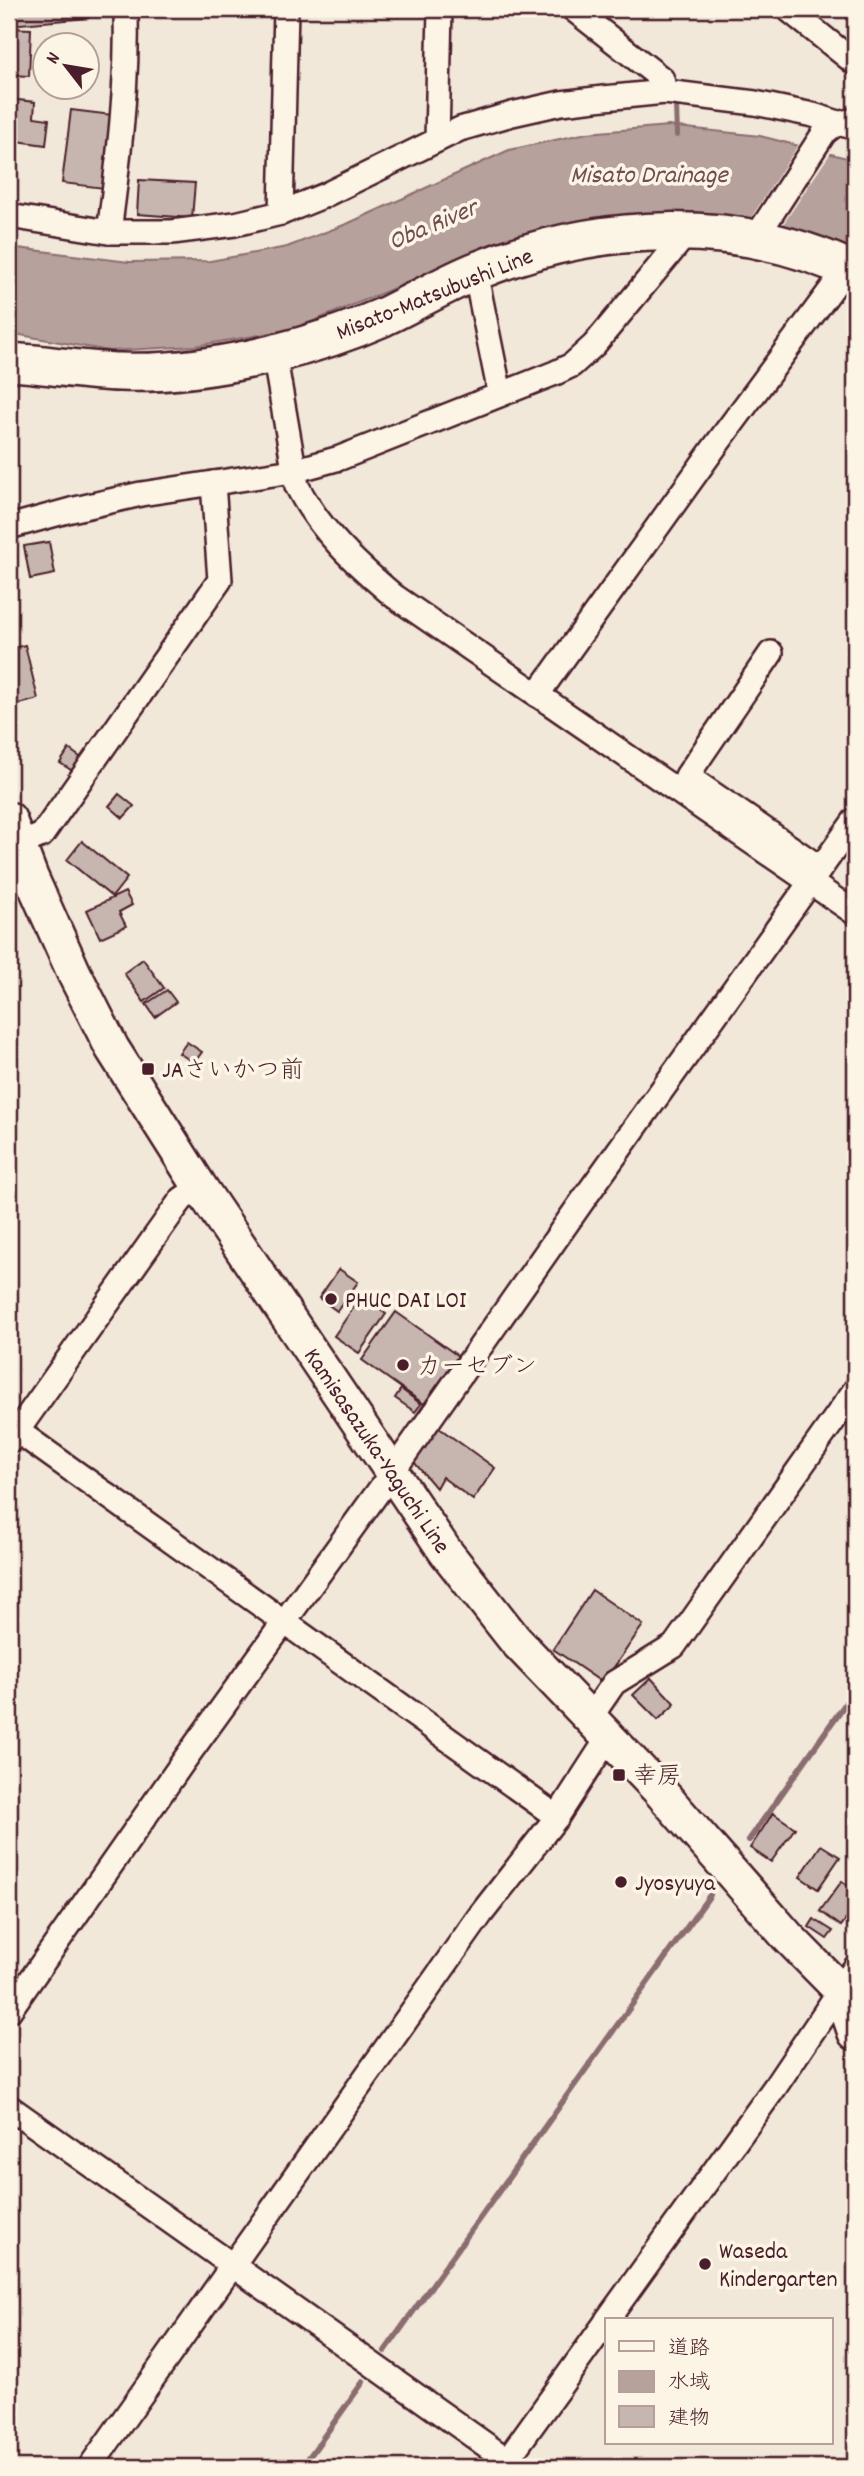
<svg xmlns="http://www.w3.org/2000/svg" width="864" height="2476" viewBox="0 0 864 2476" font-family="Dekko,'Klee One',sans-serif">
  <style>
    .water { fill: #b6a19c; stroke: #8b6d6f; stroke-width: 2 }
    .pier { fill: #f1e8da }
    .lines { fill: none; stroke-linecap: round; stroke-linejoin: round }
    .stream { stroke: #8b6d6f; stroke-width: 6 }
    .building { fill: #c7b6af; stroke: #4a1f2b; stroke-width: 2 }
    .street-casing { stroke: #4a1f2b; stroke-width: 28 }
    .secondary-casing { stroke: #4a1f2b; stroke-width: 38 }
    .primary-casing { stroke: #4a1f2b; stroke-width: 42 }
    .street { stroke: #fcf5e5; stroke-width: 23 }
    .secondary { stroke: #fcf5e5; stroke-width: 33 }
    .primary { stroke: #fcf5e5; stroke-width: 37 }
    .poi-dot { fill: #4a1f2b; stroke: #fcf5e5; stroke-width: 2.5 }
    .labels { text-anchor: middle; stroke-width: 7; stroke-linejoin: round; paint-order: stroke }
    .street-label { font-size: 24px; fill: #4a1f2b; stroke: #fcf5e5 }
    .poi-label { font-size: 24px; fill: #4a1f2b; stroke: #fcf5e5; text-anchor: start }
    .water-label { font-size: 26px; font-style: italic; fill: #704c53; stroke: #fcf5e5 }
  </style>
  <rect width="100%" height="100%" fill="#f1e8da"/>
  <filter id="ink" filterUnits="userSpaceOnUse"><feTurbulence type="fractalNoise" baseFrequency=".0143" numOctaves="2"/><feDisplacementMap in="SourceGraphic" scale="14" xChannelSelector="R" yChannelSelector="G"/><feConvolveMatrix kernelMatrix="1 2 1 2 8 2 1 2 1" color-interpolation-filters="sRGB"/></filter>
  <g filter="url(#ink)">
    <!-- water -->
    <path class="water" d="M668,126L760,136L855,160V249L802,231L699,216L495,247L294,329L195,346L109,351L9,333V247L129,262L210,261L287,247L349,223L509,150L587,133Z"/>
    <!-- pier -->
    <path class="pier" d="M800,142L832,151L780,229L747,224Z"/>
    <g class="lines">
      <!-- stream -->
      <g class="stream">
        <path d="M676,105L677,135"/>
        <path d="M749,1840L855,1690"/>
        <path d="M385,2351L710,1895"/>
        <path d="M302,2467L363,2382"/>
      </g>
    </g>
    <!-- building -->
    <g class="building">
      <path d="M9,9H88V18L9,25Z"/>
      <path d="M9,28L31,29L29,76L9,75Z"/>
      <path d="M9,99L35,102L34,117L49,119L46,145L9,140Z"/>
      <path d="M71,110L113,115L104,188L62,183Z"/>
      <path d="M139,180L195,183L192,218L137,214Z"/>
      <path d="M49,542L55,574L30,579L24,546Z"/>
      <path d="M25,645L38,699L9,707V649Z"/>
      <path d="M69,749L84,760L76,773L60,763Z"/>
      <path d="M119,794L134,806L123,818L109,806Z"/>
      <path d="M82,841L127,878L112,897L67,860Z"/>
      <path d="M125,892L132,905L119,912L126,926L100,938L87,910Z"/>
      <path d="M143,959L164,988L144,1002L124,973Z"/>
      <path d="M167,990L176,1002L155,1017L146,1004Z"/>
      <path d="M187,1042L202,1052L194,1063L179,1053Z"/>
      <path d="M339,1269L358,1282L337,1311L319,1298Z"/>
      <path d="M361,1297L386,1314L359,1353L334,1336Z"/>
      <path d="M396,1312L458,1356L424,1404L362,1360Z"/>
      <path d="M401,1389L421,1404L415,1412L395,1398Z"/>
      <path d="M435,1425L495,1468L473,1500L442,1477L436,1488L413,1461Z"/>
      <path d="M592,1590L643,1625L603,1683L553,1649Z"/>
      <path d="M651,1678L675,1704L658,1720L633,1695Z"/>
      <path d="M773,1813L795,1828L771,1862L750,1848Z"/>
      <path d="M821,1845L840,1857L818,1889L800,1877Z"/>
      <path d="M842,1881L855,1891V1907L841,1926L820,1911Z"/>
      <path d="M814,1919L833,1931L827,1939L809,1927Z"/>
    </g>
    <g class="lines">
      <!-- street casing -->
      <g class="street-casing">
        <g id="street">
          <path d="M573,9L662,79L665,92"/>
          <path d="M788,9L855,63"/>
          <path d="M437,140L440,9"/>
          <path d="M281,213L286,9"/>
          <path d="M9,216L109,232H172L235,224L281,213L323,196L460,129L512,114L561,103L604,98L665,92L755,103L813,115L855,128"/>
          <path d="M109,232C119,157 128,84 126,9"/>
          <path d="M755,239L824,133L833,126L849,121"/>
          <path d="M475,271L500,394"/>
          <path d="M274,353L297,486C320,531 356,564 394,596L855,913"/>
          <path d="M9,527L71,510L141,494L293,471L340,458L555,373L572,365L594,345L687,233"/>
          <path d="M771,653L687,776L820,868"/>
          <path d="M537,695L714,448L847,268"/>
          <path d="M18,845L42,835L220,580L213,483"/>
          <path d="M9,1425L557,1817"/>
          <path d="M10,1441L176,1207L182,1199L200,1187"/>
          <path d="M590,1718L614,1683L674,1646L855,1390"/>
          <path d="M9,2011L183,1762L391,1474L581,1203L855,820"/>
          <path d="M9,2107L517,2467"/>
          <path d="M607,2320L775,2087L855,1968"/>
          <path d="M90,2467L481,1914L557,1817L608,1738"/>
          <path d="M502,2467L607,2321"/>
        </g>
      </g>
      <!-- secondary casing -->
      <g class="secondary-casing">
        <g id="secondary">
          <path d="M9,819L31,877L74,973L112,1048L200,1187L445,1551L515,1640L658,1789L787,1936L855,2005"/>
          <path d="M840,1989L855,2033"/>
        </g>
      </g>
      <!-- primary casing -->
      <g class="primary-casing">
        <path id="primary" d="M9,362C46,364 83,371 120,372C171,374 222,366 272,354C309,345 349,332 383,317C415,302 446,283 479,270C597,222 739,215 855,272"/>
      </g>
      <!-- street -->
      <use href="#street" class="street"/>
      <!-- secondary -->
      <use href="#secondary" class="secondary"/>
      <!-- primary -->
      <use href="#primary" class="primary"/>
    </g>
  </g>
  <!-- markers -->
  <g class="poi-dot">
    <rect x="141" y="1062" width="14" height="14" rx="3.5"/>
    <circle cx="331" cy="1299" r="7"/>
    <circle cx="403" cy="1365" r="7"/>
    <rect x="612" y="1768" width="14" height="14" rx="3.5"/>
    <circle cx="621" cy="1882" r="7"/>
    <circle cx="705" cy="2264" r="7"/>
  </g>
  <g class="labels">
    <!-- street labels -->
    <g class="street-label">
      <text transform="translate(434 293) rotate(-22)" y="8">Misato-Matsubushi Line</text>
      <text transform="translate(378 1450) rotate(56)" y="8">Kamisasazuka-Yaguchi Line</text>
    </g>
    <!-- poi labels -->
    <g class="poi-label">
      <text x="162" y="1077">JAさいかつ前</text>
      <text x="345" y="1307">PHUC DAI LOI</text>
      <text x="417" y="1373">カーセブン</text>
      <text x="633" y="1783">幸房</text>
      <text x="635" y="1890">Jyosyuya</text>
      <text x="719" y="2258">Waseda<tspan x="719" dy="28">Kindergarten</tspan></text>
    </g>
    <!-- water labels -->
    <g class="water-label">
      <text x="649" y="182">Misato Drainage</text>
      <text transform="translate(432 223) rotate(-23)" y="9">Oba River</text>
    </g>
  </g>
  <!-- margin -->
  <rect width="864" height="2476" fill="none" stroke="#fcf5e5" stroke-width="35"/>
  <rect x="18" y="18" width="829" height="2441" fill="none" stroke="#4a1f2b" stroke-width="2.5" filter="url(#ink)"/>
  <!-- legend -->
  <rect x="605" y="2318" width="228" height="126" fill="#fcf5e5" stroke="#b59f9b" stroke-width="2"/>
  <rect x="619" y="2341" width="35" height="10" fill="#fcf5e5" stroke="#b59f9b" stroke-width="2"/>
  <text x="668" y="2354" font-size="21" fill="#4a1f2b">道路</text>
  <rect x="619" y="2371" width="35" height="21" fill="#b6a19c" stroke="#b59f9b" stroke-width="2"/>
  <text x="668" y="2388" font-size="21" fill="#4a1f2b">水域</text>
  <rect x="619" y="2406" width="35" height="21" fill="#c7b6af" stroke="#b59f9b" stroke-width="2"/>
  <text x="668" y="2424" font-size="21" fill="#4a1f2b">建物</text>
  <!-- north arrow -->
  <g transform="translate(66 66) rotate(301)"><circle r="33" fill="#fcf5e5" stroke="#b59f9b" stroke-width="2"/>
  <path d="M0-5L12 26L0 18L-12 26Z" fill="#4a1f2b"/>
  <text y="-10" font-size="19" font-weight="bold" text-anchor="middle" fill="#4a1f2b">N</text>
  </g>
</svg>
